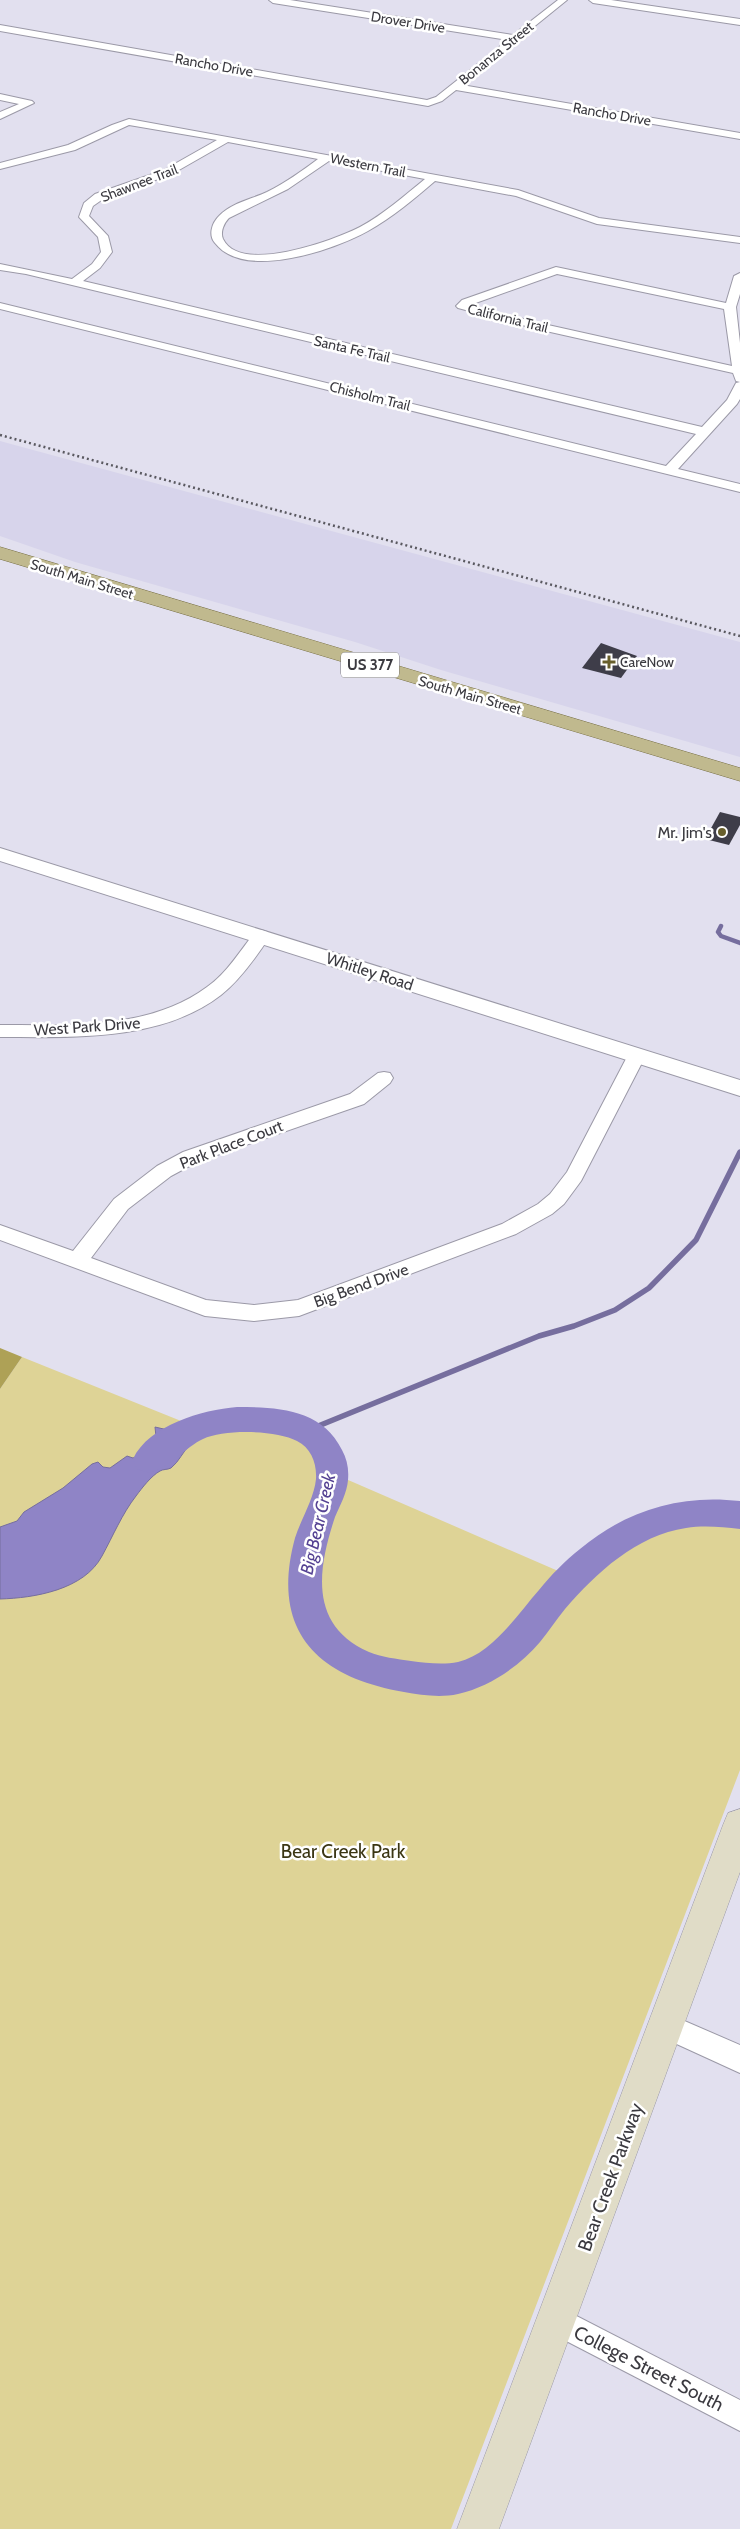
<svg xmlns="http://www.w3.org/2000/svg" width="740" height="2529" viewBox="0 0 740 2529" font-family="Cabin,sans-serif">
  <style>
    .built { fill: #d7d4eb }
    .green { fill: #ded396 }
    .forest { fill: #aea156 }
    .water { fill: #8f84c6; stroke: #766e9e }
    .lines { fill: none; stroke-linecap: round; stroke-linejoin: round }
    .stream-far1 { stroke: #766e9e; stroke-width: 4.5 }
    .stream { stroke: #766e9e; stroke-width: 5.5 }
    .river { fill: #8f84c6; fill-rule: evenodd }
    .building { fill: #3e3d49 }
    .minor-casing { stroke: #9b99a7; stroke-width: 2 }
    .tertiary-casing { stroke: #9b99a7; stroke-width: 2 }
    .secondary-casing { stroke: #9b99a7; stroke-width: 1 }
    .primary-casing { stroke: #766e42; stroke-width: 1 }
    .minor { fill: #fff; fill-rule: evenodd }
    .tertiary { fill: #fff; fill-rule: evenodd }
    .secondary { fill: #e0dcc7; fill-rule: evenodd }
    .primary { fill: #c0b98e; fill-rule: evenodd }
    .rail { stroke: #5a5960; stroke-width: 2.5; stroke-dasharray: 2 3; stroke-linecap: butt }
    .poi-dot { fill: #685f2c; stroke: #fff; stroke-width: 2 }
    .labels { text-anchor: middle; stroke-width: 5; stroke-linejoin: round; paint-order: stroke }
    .far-street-label { font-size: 14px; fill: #3b3a40; stroke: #fff }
    .far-poi-label { font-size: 14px; fill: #3b3a40; stroke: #fff; text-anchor: start }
    .shield { fill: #fff; stroke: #767579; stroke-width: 1 }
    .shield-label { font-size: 15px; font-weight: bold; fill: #3b3a40 }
    .poi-label { font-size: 16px; fill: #3b3a40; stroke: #fff; text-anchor: end }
    .street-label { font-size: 16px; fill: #3b3a40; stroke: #fff }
    .water-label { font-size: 18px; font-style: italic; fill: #554293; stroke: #fff }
    .near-park-label { font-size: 19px; fill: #3b3614; stroke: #fff }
    .near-street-label { font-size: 19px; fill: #3b3a40; stroke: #fff }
  </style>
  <rect width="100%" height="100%" fill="#e2e0ef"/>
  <!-- built -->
  <path class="built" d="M0,441L740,642V757L441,670L355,642L75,562L0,536Z"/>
  <!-- green -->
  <path class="green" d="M22,1357L196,1427C202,1425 208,1423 215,1422C239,1417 304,1421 320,1441C328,1451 330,1462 332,1473L572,1577C617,1539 651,1510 713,1513C722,1513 732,1513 740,1515V1770L451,2529H0V1389Z"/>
  <!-- forest -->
  <path class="forest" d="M0,1348L22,1357L0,1389Z"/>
  <!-- water -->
  <path class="water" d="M176,1425L190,1445C183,1451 179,1462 171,1468C167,1470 163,1469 160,1471C151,1476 142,1488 136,1496C122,1514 113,1536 102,1556C84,1590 34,1598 0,1599V1527L17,1521L24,1512L63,1488L92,1464L98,1462L103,1467L110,1468L127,1456L133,1458L138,1456L143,1447L153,1442L156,1437L155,1427L168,1430Z"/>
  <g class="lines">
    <!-- stream-far1 -->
    <path class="stream-far1" d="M721,926L718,932L721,936L740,943"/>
    <!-- stream -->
    <path class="stream" d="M306,1431L539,1336L574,1326L615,1310L649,1288L696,1240L740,1152"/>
    <!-- river -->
    <path class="river" d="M237,1407C278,1407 322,1409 342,1450C347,1459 349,1469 348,1480C347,1493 340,1505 335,1517C318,1568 308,1625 369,1652C381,1657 397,1659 411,1661C426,1663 443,1665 458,1662C492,1654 517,1615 539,1590C551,1575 565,1561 580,1549C627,1510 680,1494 740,1501V1529C722,1527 704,1525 686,1528C637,1535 596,1573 565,1609C556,1620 549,1631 540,1642C520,1666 489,1687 458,1694C440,1698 421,1695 404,1692C316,1677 270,1630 295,1538C301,1519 314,1499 316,1479C317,1463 311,1448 297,1441C276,1430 224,1429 203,1439C187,1446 167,1470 150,1472C146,1473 141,1470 137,1469L133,1459C149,1425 202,1410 237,1407Z"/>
  </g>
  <!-- building -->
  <g class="building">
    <path d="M601,643L637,656L621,678L582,668Z"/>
    <path d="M720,812L740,817V825L729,845L705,839Z"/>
  </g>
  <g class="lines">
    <!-- minor casing -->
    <g class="minor-casing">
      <g id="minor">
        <path d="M269,0H290L513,35L558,0H567L462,85L740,133V139L456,90L442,101L428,106L0,31V25L427,100L436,97L508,40L273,3Z"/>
        <path d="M589,0H611L740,19V25L593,3Z"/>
        <path d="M0,94L32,101L34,103L0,119V112L19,104L0,100Z"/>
        <path d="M129,119L518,190L599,218L740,237V243L597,224L516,196L435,181C414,199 393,217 368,231C334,250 244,281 215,243C208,235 212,223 219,216C231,203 252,199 267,192C285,183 302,171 318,159L228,142L172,174L103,199L93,206L89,216L108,236L112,252L100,268L83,281L702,427L727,400L736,383L740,382V399L737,404L678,469L740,484V492L0,309V303L666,466L696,434L26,274L0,270V264L72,279L92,264L101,252L98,237L79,217L84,203L95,194L164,170L217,140L129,125L75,150L0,169V163L68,145L112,125ZM329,161L425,179C404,196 384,214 360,227C335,240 240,275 223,239C220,232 224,223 229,218L288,189Z"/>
        <path d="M556,267L726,303L734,276L740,273V294L736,307L740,343V382L736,381L733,373L537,329L458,308L456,306L462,300ZM557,274L724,309L732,366L539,323L470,305Z"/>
        <path d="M261,930L267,932L270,936C257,956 240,980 221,995C160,1042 73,1037 0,1037V1025C69,1025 149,1030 207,987C227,973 240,951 255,932Z"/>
        <path d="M637,1049L643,1051L646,1055L581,1181L564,1204L552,1214L516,1234L299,1316L254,1321L205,1316L0,1240V1225L73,1251L114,1199L157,1166L183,1152L350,1094L378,1073L384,1072L390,1073L393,1078L390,1083L364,1104L197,1162L171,1176L128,1209L91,1258L206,1300L254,1305L298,1300L502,1224L538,1204L550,1194L567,1172L628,1055L631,1051Z"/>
        <path d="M666,2013L740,2045V2073L657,2035L653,2026L657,2017Z"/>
        <path d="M557,2306L740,2400V2431L547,2331L542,2321L547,2311Z"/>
      </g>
    </g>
    <!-- tertiary casing -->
    <g class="tertiary-casing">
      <path id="tertiary" d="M0,848L740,1080V1096L0,861Z"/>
    </g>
    <!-- secondary casing -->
    <g class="secondary-casing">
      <path id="secondary" d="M740,1809V1872L499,2529H457L723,1825L728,1813Z"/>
    </g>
    <!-- primary casing -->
    <g class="primary-casing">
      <path id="primary" d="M0,547L740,768V781L0,559Z"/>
    </g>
    <!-- minor -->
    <use href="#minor" class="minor"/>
    <!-- tertiary -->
    <use href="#tertiary" class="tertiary"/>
    <!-- secondary -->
    <use href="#secondary" class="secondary"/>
    <!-- primary -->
    <use href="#primary" class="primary"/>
    <!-- rail -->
    <path class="rail" d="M0,435L740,636"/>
  </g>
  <!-- markers -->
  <g class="poi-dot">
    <path d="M606.5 654.5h5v5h5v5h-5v5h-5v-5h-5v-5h5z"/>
    <circle cx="722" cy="832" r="5"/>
  </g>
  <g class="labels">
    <!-- far-street labels -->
    <g class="far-street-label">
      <text transform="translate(408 22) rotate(9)" y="5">Drover Drive</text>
      <text transform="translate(496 53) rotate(-39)" y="5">Bonanza Street</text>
      <text transform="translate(214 65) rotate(10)" y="5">Rancho Drive</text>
      <text transform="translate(612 114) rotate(10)" y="5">Rancho Drive</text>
      <text transform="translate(368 165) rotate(11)" y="5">Western Trail</text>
      <text transform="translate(139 183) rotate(-21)" y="5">Shawnee Trail</text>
      <text transform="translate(508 318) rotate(14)" y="5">California Trail</text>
      <text transform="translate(352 349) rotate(13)" y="5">Santa Fe Trail</text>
      <text transform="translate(370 396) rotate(14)" y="5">Chisholm Trail</text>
      <text transform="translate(82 579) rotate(17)" y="5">South Main Street</text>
      <text transform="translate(470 695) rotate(16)" y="5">South Main Street</text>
    </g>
    <!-- far-poi labels -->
    <g class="far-poi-label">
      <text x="620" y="667">CareNow</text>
    </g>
    <!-- shield labels -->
    <rect class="shield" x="341" y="652.5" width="58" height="25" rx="4"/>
    <g class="shield-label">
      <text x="370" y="670">US 377</text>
    </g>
    <!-- poi labels -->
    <g class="poi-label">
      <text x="712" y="838">Mr. Jim's</text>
    </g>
    <!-- street labels -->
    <g class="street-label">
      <text transform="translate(370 971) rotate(18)" y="6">Whitley Road</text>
      <text transform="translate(87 1026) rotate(-4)" y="6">West Park Drive</text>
      <text transform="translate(231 1144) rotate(-21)" y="6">Park Place Court</text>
      <text transform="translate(361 1285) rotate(-20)" y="6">Big Bend Drive</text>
    </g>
    <!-- water labels -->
    <g class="water-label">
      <text transform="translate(318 1524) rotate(-77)" y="6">Big Bear Creek</text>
    </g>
    <!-- near-park labels -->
    <g class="near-park-label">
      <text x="343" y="1858">Bear Creek Park</text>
    </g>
    <!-- near-street labels -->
    <g class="near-street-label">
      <text transform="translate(610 2177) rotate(-70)" y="7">Bear Creek Parkway</text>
      <text transform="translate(649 2368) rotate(27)" y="7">College Street South</text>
    </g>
  </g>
</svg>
